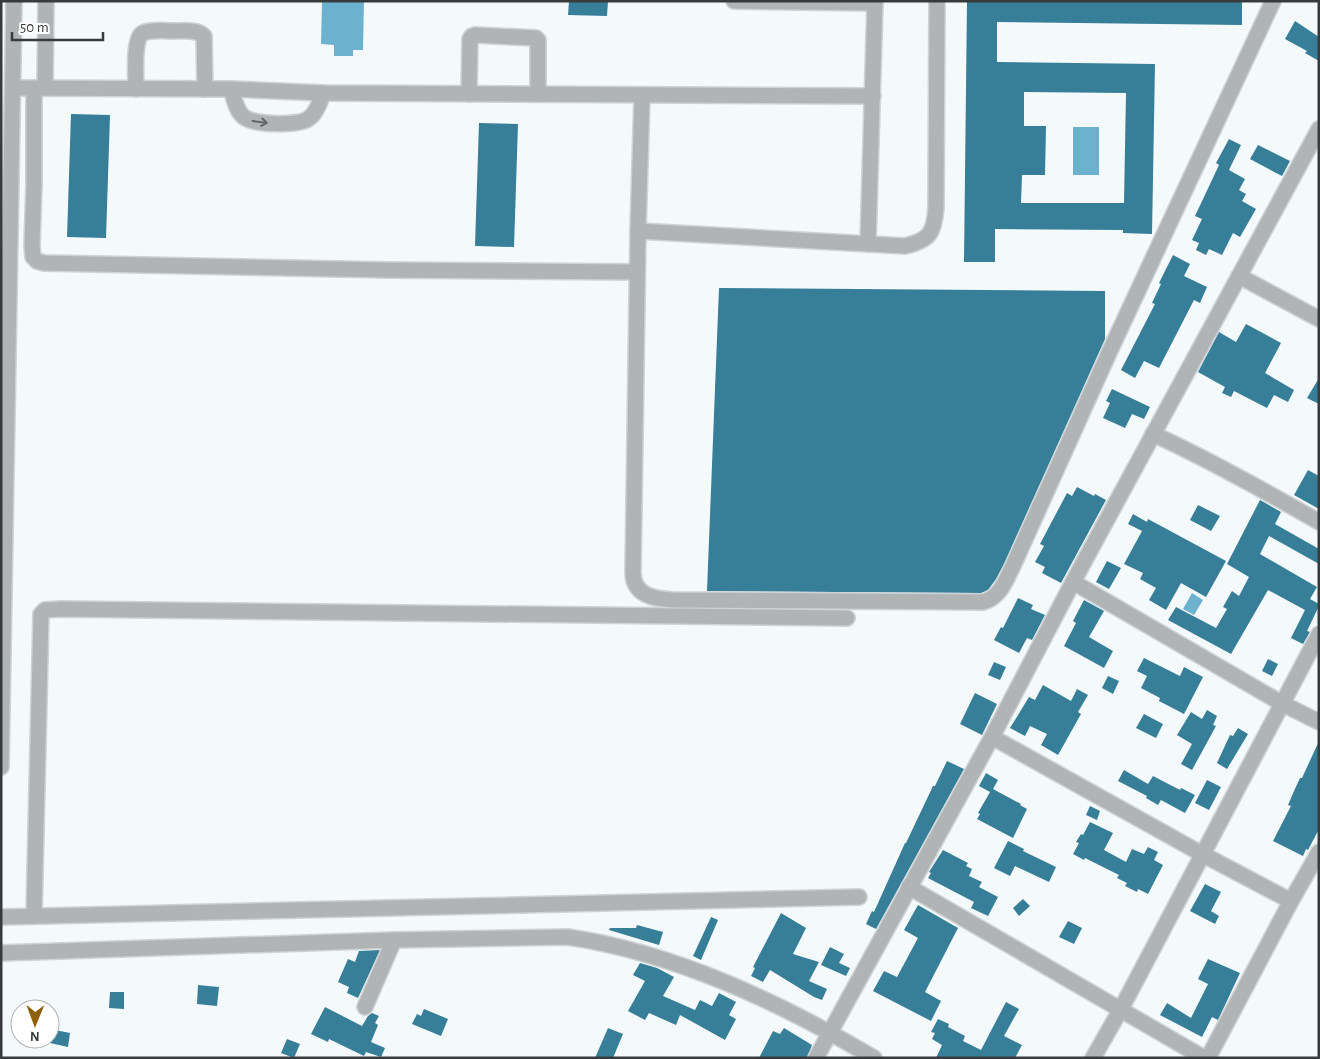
<svg xmlns="http://www.w3.org/2000/svg" width="1320" height="1059" viewBox="0 0 1320 1059" font-family="'Alegreya Sans',sans-serif">
  <style>
    .water { fill: #6cb2cf }
    .building { fill: #377e99; fill-rule: evenodd }
    .lines { fill: none; stroke-linecap: round; stroke-linejoin: round }
    .minor-casing { stroke: #ced4d6; stroke-width: 18 }
    .minor { stroke: #b1b4b5; stroke-width: 15 }
    .oneway { stroke: #626566 }
  </style>
  <rect width="100%" height="100%" fill="#f4fafc"/>
  <!-- water -->
  <g class="water">
    <path d="M322,1H364L363,50H353V56H334V45L321,44Z"/>
    <rect x="1073" y="127" width="26" height="48"/>
    <path d="M1192,593L1203,600L1194,615L1183,609Z"/>
  </g>
  <!-- building -->
  <g class="building">
    <path d="M569,1H608L607,16L568,15Z"/>
    <path d="M967,1H1242V25L997,22V62L1155,64L1152,234L1123,233V230L995,229V262H964ZM1024,92L1126,93L1124,203H1021L1022,175H1045L1046,126H1024Z"/>
    <path d="M1295,21L1319,37V61L1305,53L1307,51L1285,39Z"/>
    <path d="M71,114L110,115L106,238L67,237Z"/>
    <path d="M479,123L518,124L514,247L475,246Z"/>
    <path d="M1229,139L1241,145L1229,170L1245,179L1239,190L1246,194L1242,201L1256,209L1240,237L1233,233L1222,255L1209,249L1206,255L1196,250L1199,243L1192,240L1202,219L1195,216L1219,165L1216,163Z"/>
    <path d="M1258,145L1290,161L1282,176L1250,159Z"/>
    <path d="M1173,255L1190,264L1184,276L1207,287L1200,303L1194,300L1159,368L1144,361L1135,378L1121,370L1155,304L1152,303L1161,284L1159,283Z"/>
    <path d="M719,288L1105,291V339L1004,564L996,579L988,590L981,593L707,591Z"/>
    <path d="M1246,324L1281,343L1265,373L1294,390L1288,402L1274,395L1267,408L1234,391L1231,397L1222,393L1225,387L1198,372L1219,332L1236,342Z"/>
    <path d="M1319,378V404L1307,398Z"/>
    <path d="M1112,389L1150,407L1144,419L1132,414L1125,428L1103,418L1110,403L1106,401Z"/>
    <path d="M1308,470L1319,476V509L1294,495Z"/>
    <path d="M1077,487L1094,496L1095,494L1106,500L1061,583L1042,573L1045,567L1035,562L1044,546L1040,544L1067,493L1072,496Z"/>
    <path d="M1260,500L1281,512L1275,524L1319,549V564L1269,536L1260,554L1317,587L1310,599L1319,604V606L1307,631L1310,632L1303,644L1291,638L1305,610L1268,590L1231,654L1168,620L1176,607L1216,628L1227,609L1223,607L1232,591L1239,596L1249,577L1227,564Z"/>
    <path d="M1198,505L1220,516L1211,531L1190,520Z"/>
    <path d="M1133,514L1147,522L1148,519L1226,561L1206,597L1181,583L1166,610L1149,600L1156,588L1140,579L1143,573L1124,564L1142,531L1128,524Z"/>
    <path d="M1107,561L1121,568L1109,589L1096,582Z"/>
    <path d="M1018,598L1033,605L1031,609L1045,615L1032,640L1027,638L1019,653L994,640L1001,627L1003,628Z"/>
    <path d="M1084,600L1104,611L1089,637L1113,651L1104,668L1064,646L1076,623L1073,621Z"/>
    <path d="M1144,658L1180,676L1184,667L1203,677L1184,714L1159,701L1160,698L1141,688L1147,676L1137,671Z"/>
    <path d="M1268,659L1278,664L1272,676L1262,671Z"/>
    <path d="M994,662L1006,667L1000,680L988,675Z"/>
    <path d="M1108,676L1119,681L1113,694L1102,688Z"/>
    <path d="M1043,685L1071,701L1077,689L1088,695L1078,712L1081,714L1058,755L1041,745L1047,734L1030,726L1025,736L1010,728L1029,697L1035,700Z"/>
    <path d="M975,693L997,704L982,735L960,724Z"/>
    <path d="M1207,710L1217,716L1213,725L1216,726L1192,770L1181,764L1192,744L1177,735L1191,712L1202,719Z"/>
    <path d="M1144,714L1163,724L1156,738L1136,728Z"/>
    <path d="M1238,728L1248,734L1227,769L1217,763L1230,735L1233,736Z"/>
    <path d="M1319,741V829L1308,850L1306,849L1303,856L1273,841L1291,806L1288,805L1294,791L1300,778H1302Z"/>
    <path d="M947,761L964,769L876,929L866,924L872,911L874,912L905,843H906L933,786H935Z"/>
    <path d="M1124,770L1148,784L1153,776L1180,790L1181,788L1195,795L1185,813L1161,800L1158,805L1146,798L1147,796L1118,781Z"/>
    <path d="M986,773L998,780L993,789L1021,804L1020,805L1027,809L1013,838L977,819L980,814L978,813L990,792L979,786Z"/>
    <path d="M1207,780L1221,787L1209,810L1195,803Z"/>
    <path d="M1090,806L1100,811L1097,820L1086,815Z"/>
    <path d="M1090,822L1113,833L1104,850L1126,862L1132,849L1144,854L1148,847L1158,852L1154,860L1163,865L1148,894L1138,889L1137,892L1125,886L1127,883L1117,878L1119,875L1085,858L1084,860L1073,854L1079,843L1076,842L1081,834L1083,835Z"/>
    <path d="M1008,841L1024,849L1023,851L1056,867L1049,882L1015,866L1010,876L994,868Z"/>
    <path d="M943,850L968,863L966,866L972,869L969,876L982,882L979,887L998,897L988,916L971,908L974,902L928,878L931,873L929,872Z"/>
    <path d="M1205,884L1221,892L1211,911L1219,916L1215,924L1190,911Z"/>
    <path d="M1023,899L1030,906L1019,916L1013,908Z"/>
    <path d="M918,905L958,928L925,992L941,1001L931,1021L873,991L884,971L897,977L918,938L904,930Z"/>
    <path d="M781,913L806,928L793,954L819,962L809,981L827,989L822,1000L814,997L770,970L763,982L751,976L755,968L753,967Z"/>
    <path d="M711,917L718,920L701,960L693,956Z"/>
    <path d="M1068,921L1082,928L1074,944L1059,937Z"/>
    <path d="M637,925L663,932L659,945L609,930L610,928H636Z"/>
    <path d="M830,947L844,954L839,963L850,968L846,976L821,965Z"/>
    <path d="M380,950L358,998L347,993L349,987L338,982L348,959L355,962L359,951Z"/>
    <path d="M1208,959L1240,973L1218,1020L1212,1017L1202,1037L1160,1015L1167,1003L1191,1018L1208,984L1198,979Z"/>
    <path d="M640,963L657,968L674,977L663,996L695,1010L700,1000L712,1006L719,993L736,1002L729,1015L736,1019L725,1040L680,1015L676,1025L649,1013L645,1020L628,1011L645,981L633,975Z"/>
    <path d="M198,985L219,987L217,1006L197,1004Z"/>
    <path d="M110,992H124V1009L109,1008Z"/>
    <path d="M1006,1002L1019,1009L1004,1036L1022,1045L1015,1058H936L942,1045L932,1039L935,1033L931,1032L938,1019L949,1024L948,1027L965,1036L963,1041L981,1050Z"/>
    <path d="M325,1007L362,1026L368,1016L372,1013L379,1016L375,1023L378,1025L371,1042L385,1048L381,1057L366,1052L364,1056L329,1039L328,1042L311,1034Z"/>
    <path d="M424,1009L448,1019L441,1036L412,1024L417,1014L421,1016Z"/>
    <path d="M608,1028L623,1034L613,1058H595Z"/>
    <path d="M784,1028L812,1045L807,1058H759L773,1031L780,1034Z"/>
    <path d="M50,1029L70,1033L68,1047L50,1043Z"/>
    <path d="M287,1039L300,1044L294,1058L281,1053Z"/>
  </g>
  <g class="lines">
    <!-- minor casing -->
    <g class="minor-casing">
      <g id="minor">
        <path d="M734,1L875,3"/>
        <path d="M14,88L231,89L323,93L873,96"/>
        <path d="M34,88V184L32,246L33,257L37,261L44,263L386,270L637,272"/>
        <path d="M45,88L46,1"/>
        <path d="M136,89C136,78 133,36 143,33C152,29 165,31 174,31C184,31 197,29 204,36L205,89"/>
        <path d="M231,89C234,98 236,111 244,117C254,125 297,126 308,119C316,114 320,103 323,93"/>
        <path d="M469,94L470,39L472,36L475,35L536,38L538,40V94"/>
        <path d="M642,96L638,231L633,572C633,595 653,599 673,600L983,602C999,598 1005,582 1012,568L1108,355L1273,1"/>
        <path d="M638,231L905,246C930,240 934,233 936,208L937,1"/>
        <path d="M868,244L875,1"/>
        <path d="M1239,276L1319,319"/>
        <path d="M1153,434C1210,460 1265,491 1319,522"/>
        <path d="M1073,582L1283,704L1319,722"/>
        <path d="M992,737L1202,854L1291,901"/>
        <path d="M1,767L14,1"/>
        <path d="M909,887L1204,1058"/>
        <path d="M34,916L41,614L45,610L60,609L847,618"/>
        <path d="M1,917L859,897"/>
        <path d="M1,953L394,940L568,937C676,953 781,1003 874,1058"/>
        <path d="M365,1007L394,940"/>
        <path d="M816,1058L992,737L1073,582L1319,129"/>
        <path d="M1093,1058L1121,1009L1319,634"/>
        <path d="M1208,1058L1291,901L1319,852"/>
      </g>
    </g>
    <!-- minor -->
    <use href="#minor" class="minor"/>
  </g>
  <!-- one-way arrows -->
  <defs><path id="oneway-shaft" d="M-6 0H5M1.5-3L5.5 0L1.5 3" fill="none" stroke-width="1.6" stroke-linecap="round" stroke-linejoin="round" transform="scale(1.25)"/></defs>
  <use class="oneway" href="#oneway-shaft" transform="translate(260 122) rotate(8)"/>
  <!-- border -->
  <rect width="1320" height="1059" fill="none" stroke="#383b3c" stroke-width="5"/>
  <!-- north arrow -->
  <g transform="translate(35 1024) rotate(181)"><circle r="24" fill="#ffffff" stroke="#afb1b1"/>
  <path d="M0-4L9 19L0 12L-9 19Z" fill="#8e6108"/>
  <text y="-8" font-size="14" font-weight="bold" text-anchor="middle" fill="#383b3c">N</text>
  </g>
  <!-- scale -->
  <path d="M12 32v8h91v-8" fill="none" stroke="#383b3c" stroke-width="2.5"/>
  <text x="20" y="32" font-size="15" fill="#383b3c" stroke="#ffffff" stroke-width="4" paint-order="stroke">50 m</text>
</svg>
